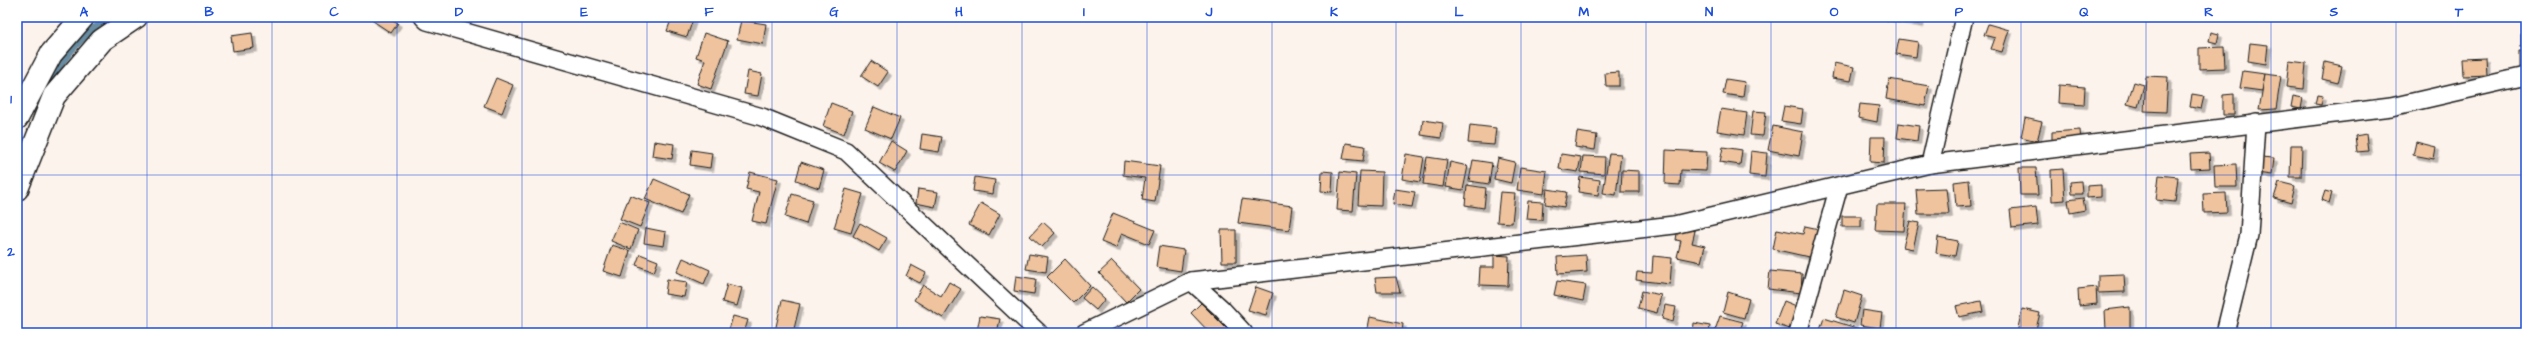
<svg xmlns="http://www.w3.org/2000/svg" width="2543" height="350" viewBox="0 0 2543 350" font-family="'Architects Daughter',sans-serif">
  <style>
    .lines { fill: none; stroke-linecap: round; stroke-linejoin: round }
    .stream { stroke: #678ca1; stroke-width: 6 }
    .building { fill: #eec39e; stroke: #1c1c1c; filter: url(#shadow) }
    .street-casing { stroke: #1c1c1c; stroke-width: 20 }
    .secondary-casing { stroke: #1c1c1c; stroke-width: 25 }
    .street { stroke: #fff; stroke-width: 17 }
    .secondary { stroke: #fff; stroke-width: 22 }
    .grid { fill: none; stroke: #1d4ed8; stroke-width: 1; stroke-opacity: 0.55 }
    .neatline { fill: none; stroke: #1d4ed8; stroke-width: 1.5 }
    .grid-label { font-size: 13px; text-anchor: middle; font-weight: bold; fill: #1d4ed8 }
  </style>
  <defs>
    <filter id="shadow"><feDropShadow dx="3.5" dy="3.5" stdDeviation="0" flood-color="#0004"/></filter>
  </defs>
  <rect width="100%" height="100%" fill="#fcf3ec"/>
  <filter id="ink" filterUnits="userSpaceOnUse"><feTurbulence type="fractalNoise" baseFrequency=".025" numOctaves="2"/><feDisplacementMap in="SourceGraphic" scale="8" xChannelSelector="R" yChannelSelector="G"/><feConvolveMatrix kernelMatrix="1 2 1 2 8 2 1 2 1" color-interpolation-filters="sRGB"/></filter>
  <g filter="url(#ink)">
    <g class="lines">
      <!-- stream -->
      <path class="stream" d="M45,93C57,63 83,35 108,17"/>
    </g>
    <!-- building -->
    <g class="building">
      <path d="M375,17H388L398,23L391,33L373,21Z"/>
      <path d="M672,17L693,19L687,37L667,31Z"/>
      <path d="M1883,17H1921L1920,24Z"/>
      <path d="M741,20L766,24L763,44L737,39Z"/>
      <path d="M1988,24L2009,30L2002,52L1991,49L1995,38L1984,35Z"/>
      <path d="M2211,32L2219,34L2217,43L2209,41Z"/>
      <path d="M252,33L254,48L233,51L231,36Z"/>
      <path d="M704,33L728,41L711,89L697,84L705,60L696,57Z"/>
      <rect x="2521" y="34" width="5" height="12"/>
      <path d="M1899,39L1918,42L1916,57L1896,54Z"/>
      <path d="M2250,43L2268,45L2266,64L2248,61Z"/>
      <path d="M2224,47L2225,68L2199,69V48Z"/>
      <path d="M2520,50H2526V66L2520,67Z"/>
      <path d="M2486,58L2487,75L2463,76L2462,59Z"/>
      <path d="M871,61L888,72L878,87L861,76Z"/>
      <path d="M2289,61L2306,63L2304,89L2286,87Z"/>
      <path d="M2325,62L2342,66L2338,83L2322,79Z"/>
      <path d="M1834,63L1854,67L1851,81L1832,78Z"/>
      <path d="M748,71L762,74L758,96L744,94Z"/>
      <path d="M2243,71L2265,74L2262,91L2240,88Z"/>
      <path d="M1619,72V86H1606L1605,73Z"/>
      <path d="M2265,74L2281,76L2276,109L2259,110Z"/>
      <path d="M2146,76L2168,77L2166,112L2144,111Z"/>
      <path d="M496,78L513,85L502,113L484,106Z"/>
      <path d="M1726,79L1745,82L1743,97L1723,94Z"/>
      <path d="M1889,79L1929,86L1925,106L1886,99Z"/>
      <path d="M2134,82L2144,85L2138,107L2127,104Z"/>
      <path d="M2059,85L2085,87L2084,105L2058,103Z"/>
      <path d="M2192,94L2204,96L2201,109L2190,107Z"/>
      <path d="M2234,94V115H2223V95Z"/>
      <path d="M2317,95L2323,96L2321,105L2315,104Z"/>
      <path d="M2293,96L2303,98L2301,109L2291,107Z"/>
      <path d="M831,103L852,111L844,134L823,126Z"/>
      <path d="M1860,104L1879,106L1877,122L1858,118Z"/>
      <path d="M1784,106L1803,109L1801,124L1781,121Z"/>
      <path d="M874,107L900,118L891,139L865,128Z"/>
      <path d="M1721,109L1747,113L1744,135L1717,131Z"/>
      <path d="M1753,111L1766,112L1763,136L1750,135Z"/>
      <path d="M2025,118L2042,122L2037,141L2021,137Z"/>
      <path d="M1423,120L1443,123L1441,138L1421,135Z"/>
      <path d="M1899,123L1919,126L1917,141L1897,138Z"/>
      <path d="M1470,125L1496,128L1494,145L1468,143Z"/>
      <path d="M1773,126L1803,132L1799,156L1768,150Z"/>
      <path d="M2080,130L2081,141L2052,143V132Z"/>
      <path d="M1577,132L1597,135L1595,150L1575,147Z"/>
      <path d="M922,134L942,137L939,152L920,149Z"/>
      <path d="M2366,134L2368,151L2357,152L2355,136Z"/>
      <path d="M1871,137H1885L1884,163L1870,162Z"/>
      <path d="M654,141L674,144L672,159L652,156Z"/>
      <path d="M891,141L907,151L895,172L879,163Z"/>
      <path d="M2416,142L2436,147L2434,159L2413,155Z"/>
      <path d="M1346,143L1365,146L1363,161L1343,159Z"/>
      <path d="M2291,145H2302L2301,177H2290Z"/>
      <path d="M1723,147L1742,150L1740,165L1720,162Z"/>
      <path d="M692,150L712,153L710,168L690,165Z"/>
      <path d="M1666,150L1707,152L1706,171L1681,170L1680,185L1665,184Z"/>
      <path d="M1751,151L1767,153L1765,177L1749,175Z"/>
      <path d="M1609,153L1621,154L1616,195L1603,193Z"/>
      <path d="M2209,153L2210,168L2191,169L2190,154Z"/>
      <path d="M1406,154L1424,157L1420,182L1402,179Z"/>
      <path d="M1561,154L1581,157L1578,172L1559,169Z"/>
      <path d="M1583,156L1605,157L1604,174L1581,172Z"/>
      <path d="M1427,157L1447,160L1443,187L1423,184Z"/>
      <path d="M2260,157L2274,158L2272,175L2258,173Z"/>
      <path d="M1498,158L1515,162L1511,183L1494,179Z"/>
      <path d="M1473,160L1492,163L1489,184L1469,181Z"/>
      <path d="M1124,161L1160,166L1155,202L1142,200L1145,178L1123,175Z"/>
      <path d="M801,162L824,170L819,188L796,180Z"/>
      <path d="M1450,162L1468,166L1463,190L1446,187Z"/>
      <path d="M2236,164L2237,187H2215L2214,165Z"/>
      <path d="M1520,167L1547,171L1544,194L1517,190Z"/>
      <path d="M2019,168H2036L2038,195H2020Z"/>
      <path d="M2063,169L2065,200L2052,201L2051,170Z"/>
      <path d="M1622,170L1639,171V192H1621Z"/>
      <path d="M1322,171L1333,172L1332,192L1321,191Z"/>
      <path d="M1360,171L1382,172L1381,206L1358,205Z"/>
      <path d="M750,172L778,179L766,224L752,221L759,192L746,189Z"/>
      <path d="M1340,172L1356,174L1353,211L1337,210Z"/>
      <path d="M2159,175L2178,177L2175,202L2156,200Z"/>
      <path d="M975,177L995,180L993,194L973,191Z"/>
      <path d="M1580,177L1600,180L1598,195L1578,192Z"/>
      <path d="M654,179L689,194L681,214L645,199Z"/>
      <path d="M1969,180L1971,206L1956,207L1954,182Z"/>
      <path d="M2081,181L2082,194H2071L2070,182Z"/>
      <path d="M2279,182L2295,186L2291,203L2274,198Z"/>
      <path d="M1467,185L1486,188L1484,208L1465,205Z"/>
      <path d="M2101,185V197L2087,198V186Z"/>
      <path d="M1946,188L1949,214H1918L1916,189Z"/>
      <path d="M846,189L863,194L851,233L834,228Z"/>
      <path d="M918,189L938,192L935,207L916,203Z"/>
      <path d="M1395,189L1415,192L1412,207L1393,204Z"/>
      <path d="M1547,189L1567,192L1564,207L1545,204Z"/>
      <path d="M2325,191L2332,193L2329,203L2322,200Z"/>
      <path d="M1500,192L1515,193L1512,223L1497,222Z"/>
      <path d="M2226,193L2227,212L2204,213L2203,194Z"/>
      <path d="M792,194L813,200L806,224L785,217Z"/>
      <path d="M630,195L650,203L640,227L620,219Z"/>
      <path d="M2083,198L2085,210L2070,213L2068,200Z"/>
      <path d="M1242,199L1292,206L1289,230L1238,223Z"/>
      <path d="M1528,201L1543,202L1542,220L1526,219Z"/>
      <path d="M981,203L1000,214L989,235L969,225Z"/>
      <path d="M1877,204H1906L1904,231L1875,230Z"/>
      <path d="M2036,207L2038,225L2012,228L2010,210Z"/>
      <path d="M1113,213L1155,230L1149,244L1122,233L1116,248L1101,242Z"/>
      <rect x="1842" y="216" width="19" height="11"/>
      <path d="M1910,221L1919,223L1913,249L1903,247Z"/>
      <path d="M619,222L638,230L631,249L611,241Z"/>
      <path d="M1043,222L1055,233L1042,247L1030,236Z"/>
      <path d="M860,223L887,238L879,251L853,236Z"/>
      <path d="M1805,226L1819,229L1813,258L1773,249L1777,229L1803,234Z"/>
      <path d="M1678,227L1695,231L1692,243L1705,246L1701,262L1677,257L1681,241L1676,240Z"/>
      <path d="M646,228L666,232L664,246L644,243Z"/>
      <path d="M1221,230H1236V262H1222Z"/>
      <path d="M1938,237L1958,241L1955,256L1936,253Z"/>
      <path d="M612,245L630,251L622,277L603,271Z"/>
      <path d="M1159,246L1184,250L1181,271L1156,267Z"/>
      <path d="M640,254L658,261L654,272L636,265Z"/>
      <path d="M1029,254L1048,257L1046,272L1026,269Z"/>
      <path d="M1494,255L1509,256L1508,286L1479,285L1480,267H1494Z"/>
      <path d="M1586,255L1587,272L1558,274L1557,257Z"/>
      <path d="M1653,256L1672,258L1670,284L1636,280L1637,272L1652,273Z"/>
      <path d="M683,258L710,270L704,284L677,272Z"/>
      <path d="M1065,259L1090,286L1073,303L1047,277Z"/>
      <path d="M1112,261L1139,289L1126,302L1099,273Z"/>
      <path d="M911,265L926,273L920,283L906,276Z"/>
      <path d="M1770,271L1802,274L1801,293L1768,289Z"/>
      <path d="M2124,274L2125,292L2098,293V275Z"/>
      <path d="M1016,276L1036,279L1034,294L1014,291Z"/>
      <path d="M1396,277L1400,292H1377L1375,278Z"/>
      <path d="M667,279L687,282L684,297L665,294Z"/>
      <path d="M1557,281L1586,285L1583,301L1554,295Z"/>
      <path d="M949,282L961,289L943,318L914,300L923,285L941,296Z"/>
      <path d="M727,284L742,288L737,306L722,302Z"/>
      <path d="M1092,287L1105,299L1096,310L1082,298Z"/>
      <path d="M1256,287L1273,293L1266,315L1248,310Z"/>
      <path d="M2096,287L2097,304L2079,306L2078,289Z"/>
      <path d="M1844,290L1862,296L1854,323L1836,317Z"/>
      <path d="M1642,291L1661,295L1657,313L1638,308Z"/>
      <path d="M1728,292L1749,299L1744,318L1723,312Z"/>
      <path d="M782,300L800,304L793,333L775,331Z"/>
      <path d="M1784,301L1799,307L1790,329L1775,324Z"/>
      <path d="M1981,301L1983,312L1959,317L1956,306Z"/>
      <path d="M1201,303L1231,333H1210L1191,313Z"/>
      <path d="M1665,305L1676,307L1673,322L1662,319Z"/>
      <path d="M2130,307V330L2106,331L2105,310Z"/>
      <path d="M2022,309L2040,313L2035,333H2017Z"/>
      <path d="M1862,310L1882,313L1880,328L1860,325Z"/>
      <path d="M733,316L748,320L744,333H728Z"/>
      <path d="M980,316L1000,319L997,333L977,331Z"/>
      <path d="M1720,316L1743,322L1739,333H1714Z"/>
      <path d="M1370,317L1403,324L1402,333H1367Z"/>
      <path d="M1824,318L1863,330L1862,333H1819Z"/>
      <path d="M1694,323L1710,326L1709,333H1693Z"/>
    </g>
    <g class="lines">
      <!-- street casing -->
      <g class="street-casing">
        <g id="street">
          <path d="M423,17L427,21L762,117L846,151L1039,333"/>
          <path d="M1930,164L1964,17"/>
          <path d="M1191,281L1221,308L1244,333"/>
          <path d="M1084,333L1191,281L1674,225L1930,164L2391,107L2526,76"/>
          <path d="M1798,333L1839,186"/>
          <path d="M2225,333L2249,235L2256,123"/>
        </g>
      </g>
      <!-- secondary casing -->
      <g class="secondary-casing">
        <g id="secondary">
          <path d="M17,118L51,54L83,17"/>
          <path d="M17,189L54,96L102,40L136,17"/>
        </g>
      </g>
      <!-- street -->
      <use href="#street" class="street"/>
      <!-- secondary -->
      <use href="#secondary" class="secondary"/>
    </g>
  </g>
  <!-- grid -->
  <path class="grid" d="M147,17V333M272,17V333M397,17V333M522,17V333M647,17V333M772,17V333M897,17V333M1022,17V333M1147,17V333M1272,17V333M1396,17V333M1521,17V333M1646,17V333M1771,17V333M1896,17V333M2021,17V333M2146,17V333M2271,17V333M2396,17V333M17,175H2526"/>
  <!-- margin -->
  <rect width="2543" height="350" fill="none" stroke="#fff" stroke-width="44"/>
  <rect x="22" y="22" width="2499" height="306" class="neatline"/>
  <g class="grid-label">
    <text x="84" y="16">A</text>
    <text x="209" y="16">B</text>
    <text x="334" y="16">C</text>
    <text x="459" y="16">D</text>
    <text x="584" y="16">E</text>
    <text x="709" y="16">F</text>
    <text x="834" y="16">G</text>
    <text x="959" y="16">H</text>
    <text x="1084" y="16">I</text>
    <text x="1209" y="16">J</text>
    <text x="1334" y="16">K</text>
    <text x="1459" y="16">L</text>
    <text x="1584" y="16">M</text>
    <text x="1709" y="16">N</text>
    <text x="1834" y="16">O</text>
    <text x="1959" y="16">P</text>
    <text x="2084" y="16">Q</text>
    <text x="2209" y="16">R</text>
    <text x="2334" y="16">S</text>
    <text x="2459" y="16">T</text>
    <text x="11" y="103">1</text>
    <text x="11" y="256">2</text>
  </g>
</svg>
